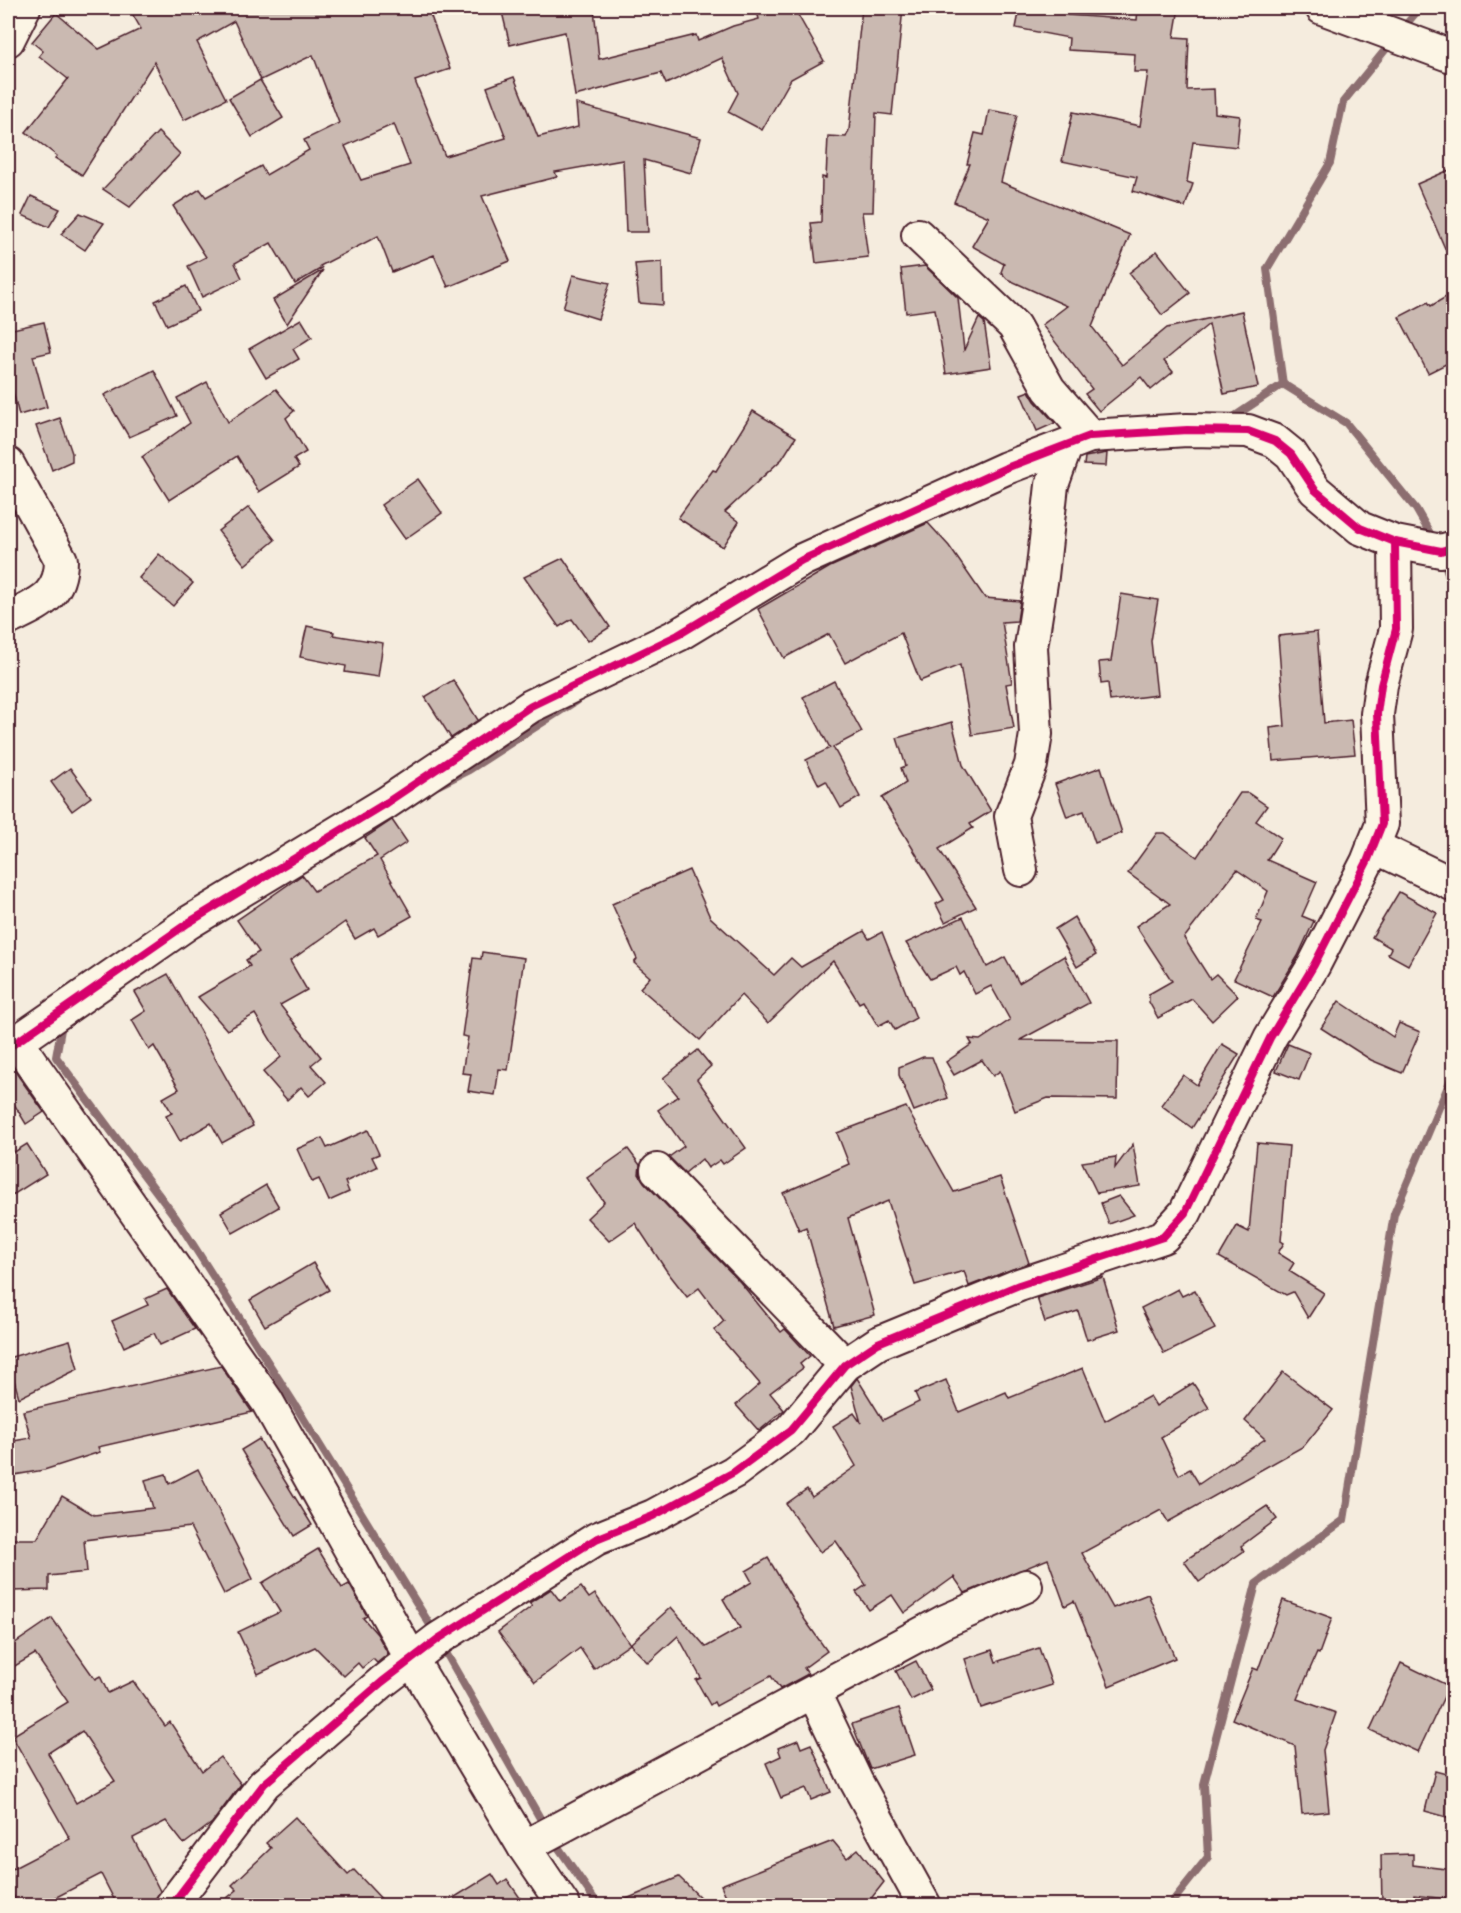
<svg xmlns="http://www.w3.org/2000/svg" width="1461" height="1913" viewBox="0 0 1461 1913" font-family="'Playpen Sans',sans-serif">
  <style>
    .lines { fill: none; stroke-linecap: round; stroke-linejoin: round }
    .stream { stroke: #8c6e70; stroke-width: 8 }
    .building { fill: #cab9b1; stroke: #4a1f2b; stroke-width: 1.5; fill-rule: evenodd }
    .minor-casing { stroke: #4a1f2b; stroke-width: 36 }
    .minor { stroke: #fcf5e5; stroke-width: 32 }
    .cycleway-casing { stroke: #fcf5e5; stroke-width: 11 }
    .cycleway { stroke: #d6006c; stroke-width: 8 }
  </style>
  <rect width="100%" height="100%" fill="#f5ecde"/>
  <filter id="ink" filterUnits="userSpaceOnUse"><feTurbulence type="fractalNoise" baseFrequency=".0167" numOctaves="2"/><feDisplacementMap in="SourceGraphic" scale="12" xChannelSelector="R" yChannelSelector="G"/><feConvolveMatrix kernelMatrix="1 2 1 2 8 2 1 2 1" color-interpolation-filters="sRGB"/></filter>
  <g filter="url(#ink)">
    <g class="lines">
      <!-- stream -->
      <g class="stream">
        <path d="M1402,29L1420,8"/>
        <path d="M1390,44L1343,102L1330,163L1267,269L1283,384L1346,423L1416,509L1435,542"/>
        <path d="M1229,420L1283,384"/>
        <path d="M1442,556L1454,590"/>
        <path d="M439,785L469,770L576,701"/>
        <path d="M66,1021L62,1024L56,1057L176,1218L297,1408L435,1633"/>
        <path d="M441,1644L549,1834L599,1906"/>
        <path d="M1169,1906L1208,1857L1204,1784L1256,1584L1344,1520L1394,1214L1454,1072"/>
      </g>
    </g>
    <!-- building -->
    <g class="building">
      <path d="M129,8H428L450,69L415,81L445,156L506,138L487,87L514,77L538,137L578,127L576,104L701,138L691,173L644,160L648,232H626L623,160L555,172L557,177L482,196L510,261L448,287L434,255L392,272L378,236L320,266L322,268L295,284L271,243L235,263L242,278L202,297L188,266L206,257L173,206L200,189L206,197L261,166L266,175L309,150L304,140L339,123L313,55L261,80L234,21L197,42L226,99L184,120L154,62L82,175L55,158L57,156L26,132L68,79L39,56L43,51L32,42L56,13L99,49L141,29ZM394,124L410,165L361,180L345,146Z"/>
      <path d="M501,8H594L599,59L696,35L698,41L733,26L759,19L756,8H794L824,61L791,79L762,130L728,112L738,93L722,58L666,84L661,73L575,96L565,32L510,45Z"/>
      <path d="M862,8H903L892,115L876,113L873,212H862L868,257L816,263L811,223L821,222L822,177L826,178L828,136L846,137L849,130Z"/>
      <path d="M1020,8H1070L1068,15L1137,20L1138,8H1179L1174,37L1189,38L1187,90L1214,89L1215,113L1240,116L1237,147L1193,142L1187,182L1193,184L1185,207L1133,191L1137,177L1062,161L1073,112L1140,126L1148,72H1134L1135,54L1068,50L1069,38L1016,28Z"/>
      <path d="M260,80L283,118L252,137L229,98Z"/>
      <path d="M989,110L1017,115L1001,182L1130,235L1092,327L1122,365L1167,328L1242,311L1258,387L1224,394L1209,324L1164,361L1173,372L1151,390L1141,377L1099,411L1085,394L1092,389L1042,325L1067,306L1007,279L1001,272L1004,264L972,246L989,217L954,202L970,164H967L975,133L984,135Z"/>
      <path d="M158,132L180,154L130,207L103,189Z"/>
      <path d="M1454,168V269L1417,184Z"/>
      <path d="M31,196L60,209L49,227L22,215Z"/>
      <path d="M80,213L104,223L85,250L61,234Z"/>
      <path d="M1157,251L1190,293L1162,315L1129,273Z"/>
      <path d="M662,262L663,305L639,303L635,264Z"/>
      <path d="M925,266L958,298L964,350L979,318L984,322L991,367L946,374L935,309L906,313L901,269Z"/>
      <path d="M323,270L287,324L273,300Z"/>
      <path d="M573,275L610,283L598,319L563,308Z"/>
      <path d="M186,286L198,311L167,325L155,301Z"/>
      <path d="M1454,292V360L1428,373L1399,317L1428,302L1431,306Z"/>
      <path d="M301,319L312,337L293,349L299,359L266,378L249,349Z"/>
      <path d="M44,322L51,352L33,356L47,407L19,415L8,373V330Z"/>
      <path d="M154,370L177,416L129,437L104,395Z"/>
      <path d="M207,382L228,422L276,389L294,411L286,418L306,452L294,459L299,467L259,492L237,456L169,500L142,457L190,423L177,398Z"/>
      <path d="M1029,391L1035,401L1055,423L1037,431L1021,394Z"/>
      <path d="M753,411L796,437L782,459L725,512L739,522L723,547L678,518L713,470L716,471Z"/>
      <path d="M60,418L72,453V461L52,470L36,426Z"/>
      <path d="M1107,453L1106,466L1084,465L1085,457Z"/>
      <path d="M418,479L442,513L405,539L381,505Z"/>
      <path d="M249,507L275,540L245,565L218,531Z"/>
      <path d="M928,523L949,546L985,598L1020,601L1017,621L1002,622L1012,683L1006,684L1014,728L972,735L960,665L920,681L901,633L845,663L829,634L784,658L758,609L830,567Z"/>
      <path d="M159,554L193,583L173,606L139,578Z"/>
      <path d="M563,558L610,627L588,641L572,619L559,627L524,577Z"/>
      <path d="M1121,594L1158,600L1151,641L1157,695L1110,701L1108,683L1101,684L1099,662L1111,661Z"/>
      <path d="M307,626L334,632L333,635L383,643L378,677L345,672L346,666L300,657Z"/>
      <path d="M1317,632L1324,723L1351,720L1355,754L1273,761L1270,728L1285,726L1278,636Z"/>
      <path d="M453,680L478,720L451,738L425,697Z"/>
      <path d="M834,681L862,732L833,747L860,797L841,808L826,781L819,785L806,760L830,748L803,697Z"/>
      <path d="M952,722L963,765L991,811L970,824L973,828L939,849L976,907L945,922L936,904L944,900L882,798L906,783L901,768L906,766L897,738Z"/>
      <path d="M1101,767L1122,833L1095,843L1084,811L1067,817L1055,784Z"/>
      <path d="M70,768L91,797L72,811L51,782Z"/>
      <path d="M1240,793H1248L1267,806L1256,821L1281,838L1267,860L1317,882L1302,916L1314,921L1298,956L1273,997L1234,979L1262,922L1256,920L1268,891L1237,870L1184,938L1210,979L1216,974L1238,996L1212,1021L1192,999L1158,1018L1149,1002V994L1172,981L1136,926L1170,904L1128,873L1157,833H1165L1197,857Z"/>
      <path d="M392,820L407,842L380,860L412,916L378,935L374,928L355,939L345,922L290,961L307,990L280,1005L321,1057L311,1065L326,1082L309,1096L301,1087L287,1100L263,1072L281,1057L255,1014L227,1030L198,997L250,966L246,960L259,952L237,920L302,875L314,891L377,856L365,838Z"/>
      <path d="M689,870L710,917L774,975L791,958L801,967L864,931L869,939L882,932L916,1018L895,1030L889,1020L878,1026L863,1001L859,1003L833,961L768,1023L741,995L700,1040L640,988L650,977L634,963L637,959L612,904Z"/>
      <path d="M1399,892L1437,913L1408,965L1388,954L1391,948L1372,937Z"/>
      <path d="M963,917L987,967L1005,957L1019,983L1064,956L1089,1003L1020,1040L1118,1041L1117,1099L1048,1098L1015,1111L1000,1071L993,1076L982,1060L954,1075L946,1062L972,1044L969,1039L980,1040L1010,1020L991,986L975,994L964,972L960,975L956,967L930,979L906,943Z"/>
      <path d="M1074,917L1096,955L1077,967L1055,929Z"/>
      <path d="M482,952L524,958L508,1070L499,1069L495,1095L468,1091L471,1074L462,1073L468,1037L462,1036L473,958L481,959Z"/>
      <path d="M168,974L253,1126L222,1143L211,1123L180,1141L166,1116L172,1113L163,1098L179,1089L154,1046L149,1050L132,1020L146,1011L135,992Z"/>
      <path d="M1339,1001L1393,1037L1399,1023L1420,1032L1402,1073L1371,1060L1321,1028Z"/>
      <path d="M1222,1044L1239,1054L1192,1128L1161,1105L1183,1075L1197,1085Z"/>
      <path d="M1288,1044L1310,1053L1299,1080L1276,1071Z"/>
      <path d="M698,1050L711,1066L697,1079L746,1148L723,1164L720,1160L708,1168L702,1159L685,1173L669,1157L684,1146L658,1110L678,1096L663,1078Z"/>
      <path d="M923,1057H932L948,1098L914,1111L899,1075V1067Z"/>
      <path d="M14,1070L44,1112L26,1124L8,1094V1074Z"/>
      <path d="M906,1107L954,1192L1000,1177L1029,1263L969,1286L964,1271L915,1285L888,1201L848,1218L875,1315L834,1326L806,1227L799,1230L783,1193L849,1164L837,1133Z"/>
      <path d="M368,1130L379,1154L372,1157L377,1167L345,1182L349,1192L329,1201L319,1179L312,1182L297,1149L322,1138L327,1148Z"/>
      <path d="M1257,1143L1289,1146L1281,1241L1284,1243L1278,1253L1294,1263L1289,1271L1324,1293L1308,1318L1293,1292L1286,1295L1219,1257L1237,1226L1249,1232Z"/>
      <path d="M27,1144L46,1174L8,1198V1156Z"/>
      <path d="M1133,1144L1140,1186L1097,1193L1082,1162L1116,1157L1115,1168Z"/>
      <path d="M628,1149L640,1165L639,1174L644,1182L740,1282L781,1332L785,1329L810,1356L800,1364L803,1368L770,1393L784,1410L759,1431L736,1405L760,1384L714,1330L724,1321L699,1288L687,1297L666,1270L635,1223L609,1241L587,1218L604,1202L587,1178Z"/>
      <path d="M266,1185L279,1207L233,1233L221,1212Z"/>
      <path d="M1119,1196L1134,1215L1109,1224L1101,1203Z"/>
      <path d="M313,1263L329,1290L265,1326L250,1300Z"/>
      <path d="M1103,1277L1119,1330L1087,1340L1078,1311L1045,1322L1037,1298Z"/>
      <path d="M167,1289L195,1329L160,1345L154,1333L124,1347L112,1321L148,1305L145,1299Z"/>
      <path d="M1178,1289L1182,1296L1195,1290L1215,1329L1164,1354L1141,1308Z"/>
      <path d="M70,1340L78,1369L19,1398L8,1358Z"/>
      <path d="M221,1366L252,1412L98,1447L100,1452L44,1470L8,1476V1442L31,1438L23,1411Z"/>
      <path d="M1083,1368L1105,1421L1150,1396L1156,1406L1193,1383L1209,1408L1161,1437L1179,1475L1190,1469L1199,1484L1265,1439L1245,1421L1283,1372L1333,1410L1304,1446L1168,1522L1161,1510L1082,1553L1113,1608L1148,1594L1175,1658L1109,1686L1074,1601L1065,1606L1048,1559L965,1593L954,1577L904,1613L892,1595L869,1610L856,1592L866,1585L836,1541L820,1552L786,1504L807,1489L812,1497L856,1466L833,1426L854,1413L861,1423L851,1386L857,1378L883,1420L919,1402L915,1393L946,1380L959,1412L1006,1392L1009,1398Z"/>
      <path d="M259,1439L312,1525L294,1536L241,1450Z"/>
      <path d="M198,1469L253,1579L224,1594L190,1527L84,1540L87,1572L49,1576V1590L11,1591L10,1539H37L62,1496L94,1515L153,1508L145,1480L166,1474L169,1484Z"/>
      <path d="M1267,1506L1277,1519L1241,1546L1244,1551L1199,1582L1184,1561Z"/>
      <path d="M318,1549L342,1588L349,1584L367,1616L363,1618L377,1634L388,1654L377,1663L373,1659L362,1668L358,1663L344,1676L315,1647L258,1674L238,1632L280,1612L262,1583Z"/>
      <path d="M768,1558L805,1620L827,1651L804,1668L808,1674L780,1689L771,1676L716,1706L714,1702L710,1705L696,1680L701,1678L678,1636L648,1663L630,1644L671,1607L706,1647L740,1628L723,1599L752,1582L746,1571Z"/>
      <path d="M581,1587L589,1598L595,1594L630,1644L594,1669L580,1648L535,1682L498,1632L532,1606L529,1603L551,1589L560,1601Z"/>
      <path d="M1283,1600L1332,1618L1319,1654L1317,1653L1297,1699L1336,1713L1323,1750L1329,1811L1302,1814L1295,1746L1232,1719L1253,1668L1258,1670Z"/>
      <path d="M52,1618L95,1679L100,1676L108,1693L133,1681L165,1726L170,1722L202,1771L220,1757L241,1784L212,1823L184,1844L166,1821L133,1838L160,1891L153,1905H117L101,1874L41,1905H18L8,1884V1871L70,1839L12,1736L68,1702L35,1654L8,1670V1648ZM82,1731L115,1781L76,1803L48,1753Z"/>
      <path d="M1039,1648L1052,1685L981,1708L965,1659L992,1650L996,1662Z"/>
      <path d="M916,1661L931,1690L911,1700L896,1671Z"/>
      <path d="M1401,1663L1449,1686L1418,1752L1370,1730Z"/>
      <path d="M899,1708L915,1755L870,1769L852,1724Z"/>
      <path d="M798,1740L801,1748L811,1744L831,1792L811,1800L806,1788L781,1798L766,1763L781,1756L778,1748Z"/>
      <path d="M1435,1771L1454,1776V1819L1425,1811Z"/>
      <path d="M295,1817L348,1875L354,1870L387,1905H218L237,1890L232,1885L271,1848L266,1843Z"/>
      <path d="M833,1841L847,1858L858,1849L884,1882L866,1905H826L823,1898L804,1905H730L721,1885Z"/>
      <path d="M1413,1854V1865L1454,1870V1900L1414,1895V1905H1382L1381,1855Z"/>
      <path d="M492,1874L499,1885L507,1879L525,1905H442Z"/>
      <path d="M679,1877L708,1905H612Z"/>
    </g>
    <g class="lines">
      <!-- minor casing -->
      <g class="minor-casing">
        <g id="minor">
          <path d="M1322,8L1454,57"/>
          <path d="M8,40L24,8"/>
          <path d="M918,235L1014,326L1049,389L1090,436"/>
          <path d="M8,464L61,560C61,598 37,604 8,619"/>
          <path d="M1373,846L1454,885"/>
          <path d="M1021,870L1011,816L1031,765L1036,734L1031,647L1042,576L1052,485L1066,446"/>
          <path d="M17,1042L267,1401L411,1658L524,1847L564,1906"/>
          <path d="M8,1048L188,923L386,803L531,706L678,635L802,560L1006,468L1090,436L1187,430L1248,431L1275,441L1291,454L1315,490L1360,528L1395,542L1441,551L1454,547"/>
          <path d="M657,1170L845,1365"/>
          <path d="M814,1693L856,1781L925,1906"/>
          <path d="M524,1847L943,1622L1026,1586"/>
          <path d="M171,1906L264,1784L382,1682L438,1639L596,1539L653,1516L734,1472L791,1430L845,1365L878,1343L1019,1285L1163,1237L1185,1213L1270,1038L1314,965L1367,862L1382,824L1377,714L1381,685L1396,629L1395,542"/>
        </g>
      </g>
      <!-- minor -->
      <use href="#minor" class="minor"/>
      <!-- cycleway casing -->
      <g class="cycleway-casing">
        <g id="cycleway">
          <path d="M8,1048L188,923L386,803L531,706L678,635L802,560L1006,468L1090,436L1187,430L1248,431L1275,441L1291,454L1315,490L1360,528L1395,542L1441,551L1454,547"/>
          <path d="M171,1906L264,1784L382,1682L438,1639L596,1539L653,1516L734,1472L791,1430L845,1365L878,1343L1019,1285L1163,1237L1185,1213L1270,1038L1314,965L1367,862L1382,824L1377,714L1381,685L1396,629L1395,542"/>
        </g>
      </g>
      <!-- cycleway -->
      <use href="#cycleway" class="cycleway"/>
    </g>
  </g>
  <!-- margin -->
  <rect width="1461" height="1913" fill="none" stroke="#fcf5e5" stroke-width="30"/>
  <rect x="15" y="15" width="1431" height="1883" fill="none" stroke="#4a1f2b" stroke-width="2" filter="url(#ink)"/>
</svg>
